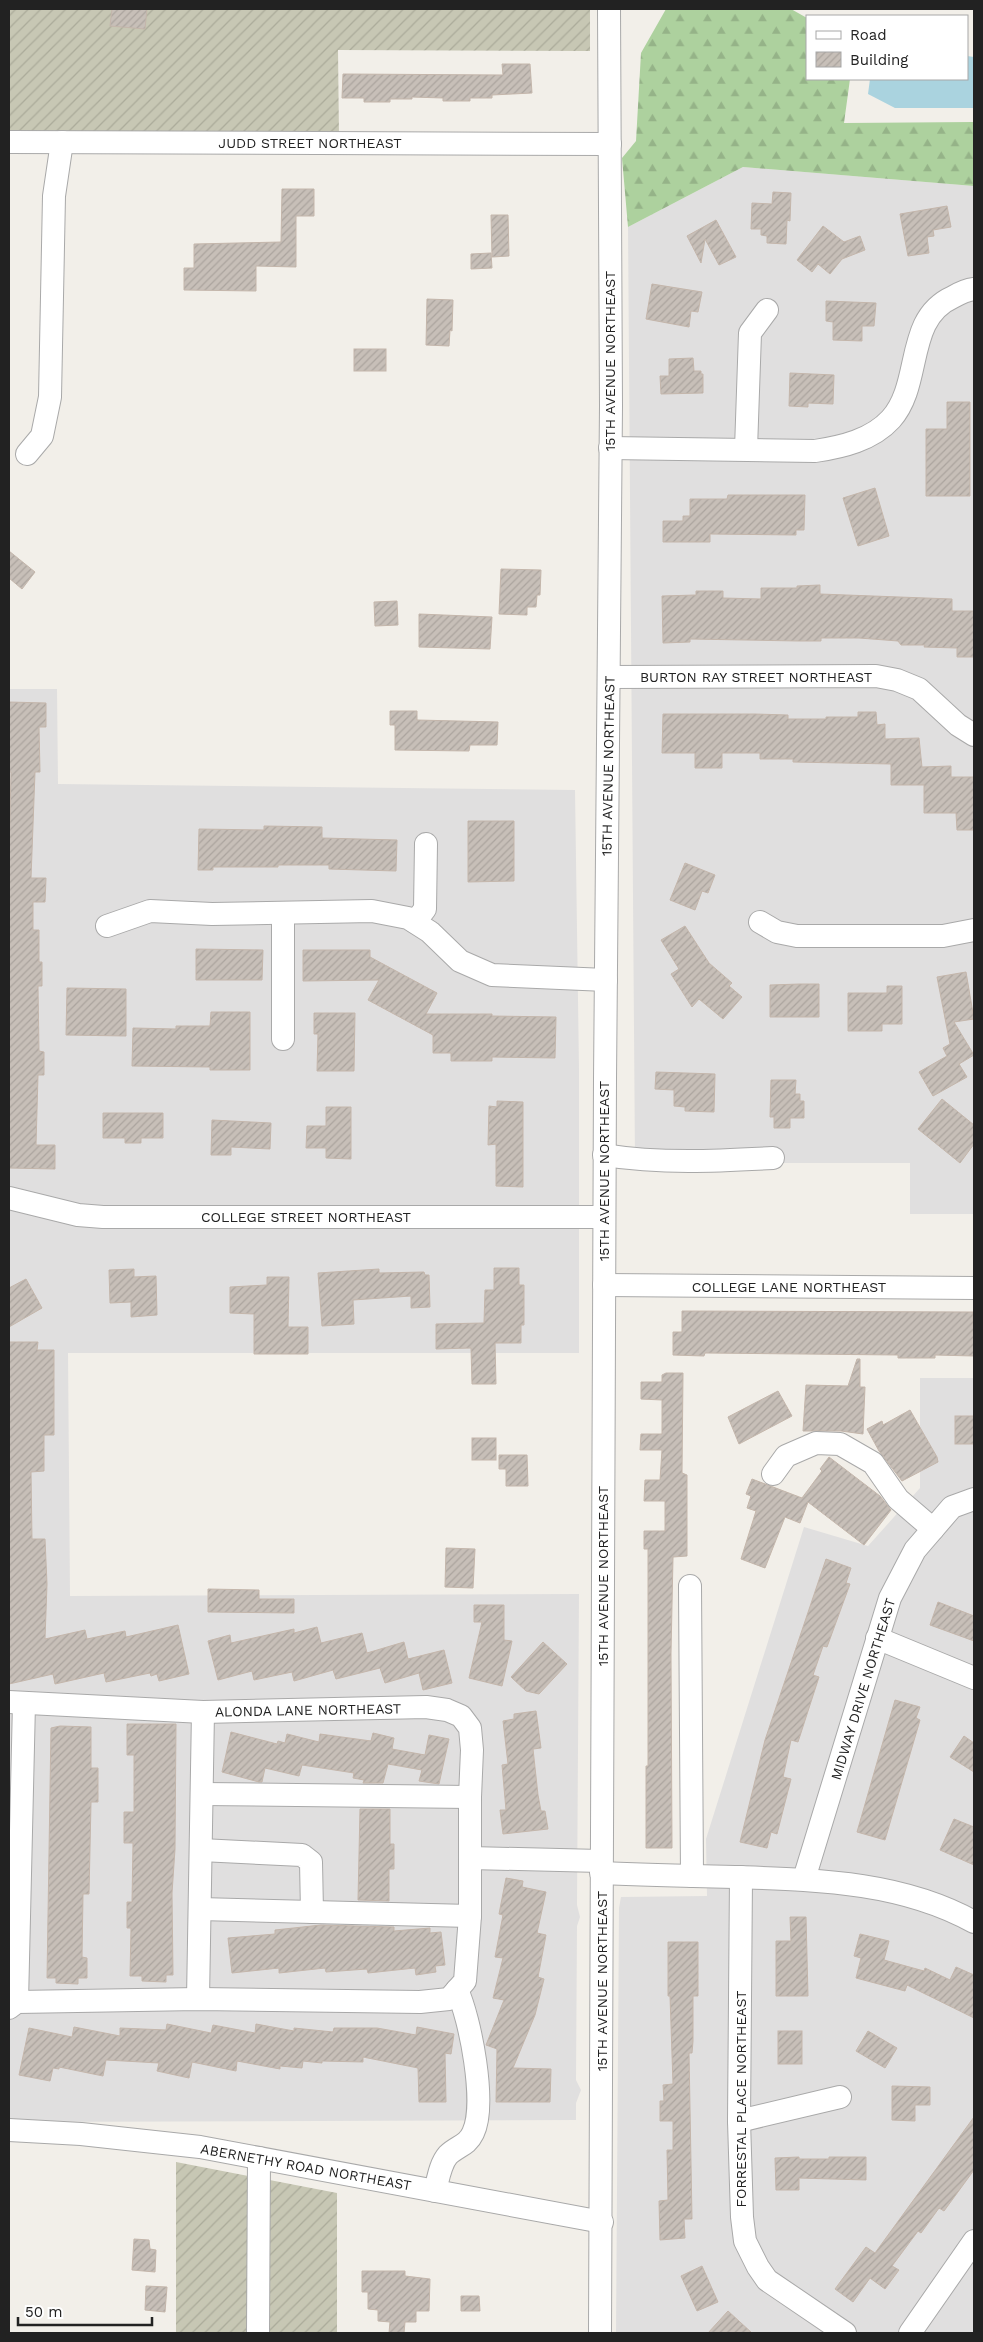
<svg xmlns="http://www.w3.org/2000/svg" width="983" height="2342" viewBox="0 0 983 2342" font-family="'Work Sans',sans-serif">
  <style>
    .residential { fill: #e0dfdf }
    .construction { fill: url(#construction-furrows) }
    .forest { fill: url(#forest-firs) }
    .water { fill: #aad3df }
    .building { fill: url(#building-hatch); stroke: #c4b6ab }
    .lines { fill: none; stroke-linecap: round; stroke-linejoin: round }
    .minor-casing { stroke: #a9a9a9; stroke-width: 24 }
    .minor { stroke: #fff; stroke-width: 22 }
    .labels { text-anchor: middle; stroke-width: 4; stroke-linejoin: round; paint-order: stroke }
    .street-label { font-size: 14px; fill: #222; stroke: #fff }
  </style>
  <defs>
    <pattern id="construction-furrows" width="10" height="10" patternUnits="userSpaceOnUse" patternTransform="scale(1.25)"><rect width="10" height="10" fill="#c7c7b4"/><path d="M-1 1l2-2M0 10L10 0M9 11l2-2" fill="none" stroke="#abab9a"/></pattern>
    <pattern id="forest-firs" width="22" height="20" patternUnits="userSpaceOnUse" patternTransform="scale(1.25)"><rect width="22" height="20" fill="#add19e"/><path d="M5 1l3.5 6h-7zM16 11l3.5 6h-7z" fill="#95b388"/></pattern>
    <pattern id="building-hatch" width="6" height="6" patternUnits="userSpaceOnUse" patternTransform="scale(1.25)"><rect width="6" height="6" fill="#c7bfb8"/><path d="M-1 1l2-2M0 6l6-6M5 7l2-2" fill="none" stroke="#aba49e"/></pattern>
  </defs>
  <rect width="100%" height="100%" fill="#f2efe9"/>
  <!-- residential -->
  <g class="residential">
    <path d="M743,167L974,186V1214H910V1163H635L628,227Z"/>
    <path d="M9,689H57L58,784L575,790L579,1069V1353H68L70,1596L579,1594L577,1905L580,1917L577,1926L576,2080L581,2090L576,2103V2120L9,2122Z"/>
    <path d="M920,1378H974V2333H616L619,1908L621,1897L707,1896L706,1839L804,1527L868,1546L920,1488Z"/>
  </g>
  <!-- construction -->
  <g class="construction">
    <path d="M9,9H590V51L338,50L339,137L9,135Z"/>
    <path d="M176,2162L337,2193V2333H176Z"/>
  </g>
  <!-- forest -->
  <path class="forest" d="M666,9H791L807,18V79H850L844,123L974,122V186L743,167L628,227L622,158L636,141L641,53Z"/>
  <!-- water -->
  <path class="water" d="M967,56L974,57V108H895L868,94L870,79H967Z"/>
  <!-- building -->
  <g class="building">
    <path d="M112,9H147L145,29L110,26Z"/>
    <path d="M502,64H530L532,93L492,95V98H470V101H443V98L412,97V99H390V102H364V98H342L343,74L503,75Z"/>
    <path d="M282,189H314V216H296V267L256,266V291L184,290V268H194V244L281,242Z"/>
    <path d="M773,192L791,193L790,221L787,220L786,244L767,243V236L761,235V229H751L752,203L772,204Z"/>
    <path d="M947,206L951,227L933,230L934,236L927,237L929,253L908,256L900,214Z"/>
    <path d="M491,215H508L509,256L492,257Z"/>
    <path d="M716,220L736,257L719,265L705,239L701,263L687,236Z"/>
    <path d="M823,226L844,242L860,236L865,250L842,259L830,274L818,264L812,272L797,260Z"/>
    <path d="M491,253L492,268L471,269V254Z"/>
    <path d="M652,284L702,292L698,312L691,311L689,327L646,319Z"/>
    <path d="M427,299L453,300L452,331L450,330L449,346L426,345Z"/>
    <path d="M826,301L876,303L874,326H862V341L833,340V322L826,321Z"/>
    <rect x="354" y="349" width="32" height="22"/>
    <path d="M693,358L694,371H701V374H703V393L661,394L660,376H669V359Z"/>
    <path d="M790,373L834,375L833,404L808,403V407L789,406Z"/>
    <path d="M947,402H970V496H926V429H947Z"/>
    <path d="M875,488L889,536L858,546L843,498Z"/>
    <path d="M728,495H805L804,530H796V535L710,534V542H663V521H683V516H690V499H727Z"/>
    <path d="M9,551L35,572L22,589L9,578Z"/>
    <path d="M501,569L541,570L540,595H537L536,607H527V615L499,614Z"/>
    <path d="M820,585V594L952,599V611H974V657H957V648L924,647L925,645H901L898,641L859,638H821V641H798L690,639V642L663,643L662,596L696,595V591H723V598L761,599V588H797V586Z"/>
    <path d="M397,601L398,625L375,626L374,602Z"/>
    <path d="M419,614L492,617L490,649L419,647Z"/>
    <path d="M9,702L46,703V727H39L40,772H35L31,878H46L45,902H33V930H39V962H42V986H38L39,1051L44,1052V1075H38L36,1145H55V1169L9,1168V853L11,772H9Z"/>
    <path d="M390,711H417V720L498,722L497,745H470L469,751L395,750V725H390Z"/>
    <path d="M858,712H876L877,725L885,724V739L919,738L922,767L951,766V777H974V830H957L956,813H924V785H891V764L793,762V759H760V753H722V768H695V753H662L663,714H755L788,715V719H826V717H858Z"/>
    <path d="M468,821H514V881L468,882Z"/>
    <path d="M264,826L322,827V838L397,840L396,871L329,869V865H278V867H213V870H198L199,829L264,830Z"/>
    <path d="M685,863L715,875L708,893L702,891L695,910L670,900Z"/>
    <path d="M685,926L709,963L732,983L729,986L742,997L723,1019L699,999L692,1007L671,974L679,969L661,940Z"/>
    <path d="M196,949L263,950L262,980H196Z"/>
    <path d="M303,950H370V957L437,993L426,1014H492V1016L556,1017L555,1058L492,1057V1061H451V1053H433V1035L368,1000L379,980L303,981Z"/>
    <path d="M966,972L974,1019L954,1022L974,1055L959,1064L967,1077L933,1096L919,1072L947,1056L943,1048L950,1044L937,977Z"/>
    <path d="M800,984H819V1017H770V985Z"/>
    <path d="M887,986H902V1024H882V1031H848V993H887Z"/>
    <path d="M67,988L126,989V1036L66,1035Z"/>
    <path d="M211,1012H250V1070H210V1067L132,1066L133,1028L176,1029V1026H210Z"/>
    <path d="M314,1013H355L354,1071H317L318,1034H314Z"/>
    <path d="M656,1072L715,1074L714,1112L685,1111V1107L674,1106V1090L655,1089Z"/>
    <path d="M771,1080H796L795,1094H800V1101H804V1118H790V1128H774V1117H770Z"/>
    <path d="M942,1099L974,1125V1144L960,1163L918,1129Z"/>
    <path d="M497,1101L523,1102V1187L496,1186V1144L488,1145L489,1106L497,1107Z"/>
    <path d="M326,1107H351V1159L326,1158V1148H306L307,1126H326Z"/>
    <path d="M103,1113H163V1138H141V1143H125V1138H103Z"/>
    <path d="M212,1120L271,1123L270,1149L231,1147V1155H211Z"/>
    <path d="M494,1268H519V1285H524V1325H521V1343H495L496,1384H472L471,1348L436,1349V1324L484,1323L485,1290H494Z"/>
    <path d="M134,1269V1277L156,1276L157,1315L131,1317V1302L110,1303L109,1270Z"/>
    <path d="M379,1269V1273L424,1272L425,1275H429L430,1307L411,1308V1296L353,1300L354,1324L322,1326L318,1273Z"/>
    <path d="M267,1277H289L288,1327H308V1354H254V1314L230,1313V1287L267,1285Z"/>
    <path d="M26,1279L42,1308L9,1327V1288Z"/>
    <path d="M682,1311L973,1312L974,1356L935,1355V1358H898V1355L705,1353L704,1356L673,1355V1332H682Z"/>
    <path d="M9,1342H38L37,1350H54V1435H44V1471L31,1472L32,1539H45L47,1584L45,1639L85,1630L87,1639L125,1631L126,1637L178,1625L189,1674L159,1681L157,1674L151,1676L150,1673L106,1682L104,1673L55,1684L53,1674L9,1684Z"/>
    <path d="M857,1359H860V1387H865L863,1434L841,1431H803L806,1385L848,1386Z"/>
    <path d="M666,1373H683L682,1473L687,1475V1556L673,1557L671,1653L672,1848H646V1766H648V1549H644V1531H665V1501H644L645,1480H660L662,1450H640L641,1434H662V1400L641,1399V1382H662V1375Z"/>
    <path d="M778,1391L792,1416L739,1444L728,1417Z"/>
    <path d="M910,1410L937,1457L938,1462L902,1481L879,1451L867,1429L882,1421L883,1425Z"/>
    <rect x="955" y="1416" width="19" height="28"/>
    <rect x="472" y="1438" width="24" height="22"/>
    <path d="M499,1455H527L528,1486H506V1469H499Z"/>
    <path d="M829,1457L880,1496L891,1510L864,1545L808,1502L800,1523L785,1517L765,1568L741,1559L756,1511L747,1508L751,1496L746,1494L752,1479L802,1498L822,1471L820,1469Z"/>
    <path d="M446,1548L475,1549L473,1588L445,1587Z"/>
    <path d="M826,1559L851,1568L846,1583L850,1584L827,1647L823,1646L813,1675L819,1677L798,1742L791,1740L783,1777L791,1779L777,1834L771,1832L767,1848L740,1842L765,1740Z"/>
    <path d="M208,1589L259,1590V1599H294V1613L208,1612Z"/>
    <path d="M938,1602L974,1616V1641L930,1625Z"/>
    <path d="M474,1605H504V1640L512,1641L502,1686L469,1678L482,1622H474Z"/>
    <path d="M317,1627L321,1643L362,1633L367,1653L404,1642L408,1659L444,1650L452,1683L423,1690L419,1673L385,1683L380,1668L336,1679L333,1670L294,1681L292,1672L254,1680L252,1671L218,1680L208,1641L230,1635L231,1643L294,1629V1633Z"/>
    <path d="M543,1642L567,1664L539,1694L526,1691L511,1677Z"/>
    <path d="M895,1700L920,1707L916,1718L920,1720L885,1840L857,1832Z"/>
    <path d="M536,1711L541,1748L533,1749L538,1795L541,1811H545L548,1829L503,1834L500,1810H506L502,1765L508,1764L503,1721L514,1719V1714Z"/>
    <path d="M127,1724H176L175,1849L172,1893L173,1975H166V1982L142,1981V1976H130L131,1928H127V1902H132L133,1843H124V1812H134V1755H127Z"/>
    <path d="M60,1726L91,1727V1768H98V1802H91L89,1894H83L82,1957L87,1958V1978H78V1984L56,1983V1978H47L51,1728Z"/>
    <path d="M231,1732L277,1744L278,1741L285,1743L287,1734L319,1742L320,1734L371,1741L373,1733L394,1738L392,1749L425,1755L429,1735L449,1739L439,1784L419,1781L422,1770L388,1764L383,1783H363L364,1780L353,1778L354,1773L302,1765L299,1776L265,1768L262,1782H259L222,1772Z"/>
    <path d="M964,1736L974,1743V1772L950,1757Z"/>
    <path d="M360,1809H390V1844H394V1869H389V1901L358,1900Z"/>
    <path d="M954,1819L974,1827V1865L940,1850Z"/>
    <path d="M506,1878L523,1881L522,1887L546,1892L537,1933L546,1935L538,1977L544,1979L535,2015L513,2068L551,2069L550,2102H496L497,2049L486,2045L504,2000L493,1998L503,1958L495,1957L503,1915L499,1914Z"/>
    <path d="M790,1917H806L808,1996H776V1941H791Z"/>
    <path d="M321,1925L394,1927V1931L430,1928V1933L441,1932L445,1965L435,1966L436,1972L416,1975L415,1968L368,1973L367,1969L326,1972L325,1968L279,1973V1968L232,1973L228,1938L275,1934V1930Z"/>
    <path d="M860,1934L889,1941L884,1960L924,1971L925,1968L950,1980L956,1967L974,1975V2018L907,1985L905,1991L856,1978L861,1958L854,1956Z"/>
    <path d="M668,1942H698V1996H693V2041L692,2053H689L692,2219H684L685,2238L660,2240L659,2201L668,2200L667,2150H673V2121H660V2101H664L663,2085L673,2084L670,1996H668Z"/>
    <path d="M167,2024L211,2033L213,2025L255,2033L256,2024L294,2031V2028L333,2032L334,2028H377L416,2035L417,2027L454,2034L451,2054L445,2053L446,2102H419L418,2068L363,2057V2062L322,2061V2063L303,2061L302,2068L280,2066V2069L237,2061L236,2071L192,2062L189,2078L157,2071L159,2063L106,2060L103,2076L59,2067V2069L53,2068L50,2081L19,2075L29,2028L72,2037L74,2027L120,2036V2028L166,2030Z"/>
    <rect x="778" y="2031" width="24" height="33"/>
    <path d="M868,2031L897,2048L885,2068L856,2051Z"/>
    <path d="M892,2086L930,2087V2105H915V2121L892,2120Z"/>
    <path d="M974,2117V2170L944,2211L939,2208L921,2233L918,2231L892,2266L899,2270L885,2289L870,2278L853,2302L835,2289L866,2247L875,2253Z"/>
    <path d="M799,2157V2159H829V2157H866V2180L799,2178V2190H776L775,2158Z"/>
    <path d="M134,2239L149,2240L150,2249L156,2250L155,2272L132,2270Z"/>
    <path d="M702,2266L718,2302L697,2311L681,2276Z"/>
    <path d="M362,2271H405V2276L430,2279L429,2311H416V2322H405L404,2333H389L390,2322L378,2321V2310L368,2309V2292H362Z"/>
    <path d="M146,2286L167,2287L165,2312L145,2310Z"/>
    <path d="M461,2296H479L480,2311H461Z"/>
    <path d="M728,2311L752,2333H708Z"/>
  </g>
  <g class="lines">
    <!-- minor casing -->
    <g class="minor-casing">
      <g id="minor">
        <path d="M9,142L610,144"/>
        <path d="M610,448L815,451C842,447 872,440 891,419C923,383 904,319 953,297C960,293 966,290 974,289"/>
        <path d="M746,449L750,333L767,310"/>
        <path d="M27,454L42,436L50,397L54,196L62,142"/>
        <path d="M609,677L876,676L897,680L919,689L958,725L974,735"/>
        <path d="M415,922L425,909L426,844"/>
        <path d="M760,922L777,932L797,936H943L974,930"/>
        <path d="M107,926L150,911L212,914L372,911L408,918L430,932L460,961L492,975L606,980"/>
        <path d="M283,1039V913"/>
        <path d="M604,1155C660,1164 717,1161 773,1158"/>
        <path d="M9,1198L78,1215L103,1217H604"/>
        <path d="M604,1285L974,1288"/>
        <path d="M773,1474L786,1456L816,1443L840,1444L873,1463L898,1499L933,1529"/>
        <path d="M690,1586L692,1876"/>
        <path d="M877,1638L974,1678"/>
        <path d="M9,1702L203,1712L426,1707L447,1710L461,1716L470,1728L472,1750L470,1797V1916L465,1981L449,1999L420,2002L198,1999L17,2002L9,2008"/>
        <path d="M202,1794L470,1797"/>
        <path d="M201,1850L302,1855L311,1862L312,1912"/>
        <path d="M470,1858L601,1861"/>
        <path d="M601,1873C647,1875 693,1876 738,1877C819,1880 902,1882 974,1922"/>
        <path d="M741,1877L739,2121L742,2217L745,2241L758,2267L767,2280L845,2333"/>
        <path d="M804,1879L890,1598L915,1550L952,1507L974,1499"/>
        <path d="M200,1909L470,1916"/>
        <path d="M198,1999L203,1712"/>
        <path d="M17,2002L24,1703"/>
        <path d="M739,2121L840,2097"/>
        <path d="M9,2130L81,2134L200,2147L602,2222"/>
        <path d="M435,2191C438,2180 440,2164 448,2155C457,2146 467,2146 473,2133C487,2104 470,2018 457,1990"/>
        <path d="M258,2333L259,2158"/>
        <path d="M600,2333L605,1079L611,406L609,9"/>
        <path d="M910,2333L974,2241"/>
      </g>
    </g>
    <!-- minor -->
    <use href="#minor" class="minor"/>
  </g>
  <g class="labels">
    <!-- street labels -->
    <g class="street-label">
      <text x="310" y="148">JUDD STREET NORTHEAST</text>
      <text transform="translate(610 361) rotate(-90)" y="5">15TH AVENUE NORTHEAST</text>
      <text x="756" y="682">BURTON RAY STREET NORTHEAST</text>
      <text transform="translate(608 766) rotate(-89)" y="5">15TH AVENUE NORTHEAST</text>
      <text transform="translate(604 1171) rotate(-90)" y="5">15TH AVENUE NORTHEAST</text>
      <text x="306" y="1222">COLLEGE STREET NORTHEAST</text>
      <text x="789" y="1292">COLLEGE LANE NORTHEAST</text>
      <text transform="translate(603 1576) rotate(-90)" y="5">15TH AVENUE NORTHEAST</text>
      <text transform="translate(863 1689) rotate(-73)" y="5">MIDWAY DRIVE NORTHEAST</text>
      <text transform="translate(308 1710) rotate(-1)" y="5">ALONDA LANE NORTHEAST</text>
      <text transform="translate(602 1981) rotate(-90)" y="5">15TH AVENUE NORTHEAST</text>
      <text transform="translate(741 2099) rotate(-90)" y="5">FORRESTAL PLACE NORTHEAST</text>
      <text transform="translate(306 2167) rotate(10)" y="5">ABERNETHY ROAD NORTHEAST</text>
    </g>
  </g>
  <!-- border -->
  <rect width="983" height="2342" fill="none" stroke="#222222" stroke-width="20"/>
  <!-- legend -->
  <rect x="806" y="15" width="162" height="65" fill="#ffffff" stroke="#a7a7a7"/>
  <rect x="816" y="31" width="25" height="8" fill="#ffffff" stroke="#a7a7a7"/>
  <text x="850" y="40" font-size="15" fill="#222222">Road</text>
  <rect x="816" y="52" width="25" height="15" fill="url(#building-hatch)" stroke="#a7a7a7"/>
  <text x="850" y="65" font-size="15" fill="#222222">Building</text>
  <!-- scale -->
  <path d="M18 2317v8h134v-8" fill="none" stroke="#222222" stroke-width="2.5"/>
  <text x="25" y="2317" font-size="15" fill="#222222" stroke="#ffffff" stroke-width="4" paint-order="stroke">50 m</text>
</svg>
